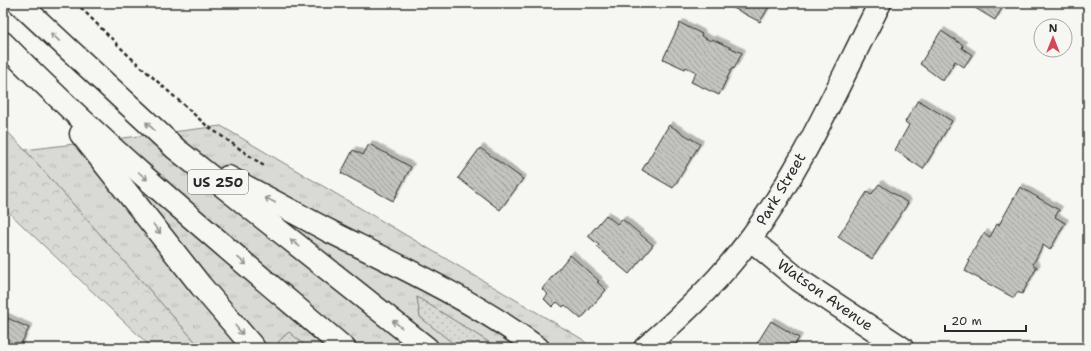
<svg xmlns="http://www.w3.org/2000/svg" width="1091" height="351" viewBox="0 0 1091 351" font-family="'Shantell Sans',sans-serif">
  <style>
    .grass { fill: url(#grass-tufts); stroke: #828280 }
    .forest { fill: url(#forest-crowns); stroke: #828280 }
    .garden { fill: url(#garden-dots); stroke: #828280 }
    .building { fill: url(#building-back-hatch); stroke: #2b2b2b; filter: url(#shadow) }
    .lines { fill: none; stroke-linecap: round; stroke-linejoin: round }
    .minor-casing { stroke: #2b2b2b; stroke-width: 25 }
    .highway-casing { stroke: #2b2b2b; stroke-width: 25 }
    .path { stroke: #2b2b2b; stroke-width: 2.5; stroke-dasharray: 4 3; stroke-linecap: butt }
    .minor { stroke: #f6f6f2; stroke-width: 22 }
    .highway { stroke: #f6f6f2; stroke-width: 22 }
    .oneway { stroke: #90908e }
    .labels { text-anchor: middle; stroke-width: 3; stroke-linejoin: round; paint-order: stroke }
    .shield { fill: #f6f6f2; stroke: #686867; stroke-width: 1 }
    .shield-label { font-size: 14px; font-weight: bold; fill: #2b2b2b }
    .street-label { font-size: 15px; fill: #2b2b2b; stroke: #f6f6f2 }
  </style>
  <defs>
    <pattern id="grass-tufts" width="24" height="20" patternUnits="userSpaceOnUse"><rect width="24" height="20" fill="#d9d9d5"/><path d="M3 7l-1-3M5 7V3M7 7l1-3M15 17l-1-3M17 17v-4M19 17l1-3" fill="none" stroke="#babab7"/></pattern>
    <pattern id="forest-crowns" width="20" height="18" patternUnits="userSpaceOnUse"><rect width="20" height="18" fill="#d9d9d5"/><path d="M2 6a3 3 0 1 1 6 0M12 15a3 3 0 1 1 6 0" fill="none" stroke="#babab7"/></pattern>
    <pattern id="garden-dots" width="8" height="8" patternUnits="userSpaceOnUse"><rect width="8" height="8" fill="#d9d9d5"/><path d="M2 2h.1M6 6h.1" fill="none" stroke="#babab7" stroke-width="1.8" stroke-linecap="round"/></pattern>
    <pattern id="building-back-hatch" width="6" height="6" patternUnits="userSpaceOnUse"><rect width="6" height="6" fill="#c3c3c0"/><path d="M-1 5l2 2M0 0l6 6M5-1l2 2" fill="none" stroke="#9f9f9c"/></pattern>
    <filter id="shadow"><feDropShadow dx="3.5" dy="-3.5" stdDeviation="0" flood-color="#0004"/></filter>
  </defs>
  <rect width="100%" height="100%" fill="#f6f6f2"/>
  <filter id="ink" filterUnits="userSpaceOnUse"><feTurbulence type="fractalNoise" baseFrequency=".025" numOctaves="2"/><feDisplacementMap in="SourceGraphic" scale="8" xChannelSelector="R" yChannelSelector="G"/><feConvolveMatrix kernelMatrix="1 2 1 2 8 2 1 2 1" color-interpolation-filters="sRGB"/></filter>
  <g filter="url(#ink)">
    <!-- grass -->
    <path class="grass" d="M221,126L582,339L591,348H498L417,297L420,317L459,348H308L289,332L278,342L284,348H201L25,150Z"/>
    <!-- forest -->
    <path class="forest" d="M3,127L25,150L201,348H152L3,207Z"/>
    <!-- garden -->
    <g class="garden">
      <path d="M417,297L498,348H459L420,317Z"/>
      <path d="M289,332L308,348H284L278,342Z"/>
    </g>
    <!-- building -->
    <g class="building">
      <path d="M724,3H771L760,22Z"/>
      <path d="M967,3H1005L995,20Z"/>
      <path d="M680,23L702,34L701,36L711,41L712,39L742,53L734,69L732,68L719,95L691,82L696,72L686,67L685,69L663,59Z"/>
      <path d="M941,31L963,45L962,48L972,55L964,67L955,61L943,81L920,64Z"/>
      <path d="M918,100L952,121L923,169L895,150L909,125L905,122Z"/>
      <path d="M669,125L700,144L673,188L642,170Z"/>
      <path d="M369,144L411,167L393,201L341,173L353,150L363,155Z"/>
      <path d="M480,148L523,179L500,210L458,178Z"/>
      <path d="M879,184L908,203L872,259L838,237L867,192L871,195Z"/>
      <path d="M1020,187L1059,210L1055,217L1065,223L1050,250L1043,245L1033,264L1037,267L1022,294L1017,292L1014,298L965,271L970,261L968,260L984,233L990,237L997,224L999,225Z"/>
      <path d="M606,215L617,224L622,219L653,245L629,274L597,247L599,245L588,236Z"/>
      <path d="M570,255L599,281L597,282L606,290L581,319L565,305L563,307L557,302L552,307L544,299L548,294L542,289Z"/>
      <path d="M3,316L29,328L19,348H3Z"/>
      <path d="M771,321L799,338L793,348H754Z"/>
    </g>
    <g class="lines">
      <!-- minor casing -->
      <g class="minor-casing">
        <g id="minor">
          <path d="M329,231C401,267 473,300 538,348"/>
          <path d="M750,239L799,280L902,348"/>
          <path d="M645,348C683,315 720,280 750,239C803,167 839,83 880,3"/>
        </g>
      </g>
      <!-- highway casing -->
      <g class="highway-casing">
        <g id="highway">
          <path d="M19,3L176,149L427,348"/>
          <path d="M3,43C110,152 228,249 344,348"/>
          <path d="M81,134L201,286L254,348"/>
          <path d="M228,177L329,231"/>
        </g>
      </g>
      <!-- path -->
      <path class="path" d="M76,3L129,56L206,125L264,166"/>
      <!-- minor -->
      <use href="#minor" class="minor"/>
      <!-- highway -->
      <use href="#highway" class="highway"/>
    </g>
    <!-- one-way arrows -->
    <defs><path id="oneway-shaft" d="M-6 0H5M1.5-3L5.5 0L1.5 3" fill="none" stroke-width="1.6" stroke-linecap="round" stroke-linejoin="round"/></defs>
    <g class="oneway">
      <use href="#oneway-shaft" transform="translate(55 37) rotate(-137)"/>
      <use href="#oneway-shaft" transform="translate(150 126) rotate(-137)"/>
      <use href="#oneway-shaft" transform="translate(143 176) rotate(42)"/>
      <use href="#oneway-shaft" transform="translate(270 200) rotate(-152)"/>
      <use href="#oneway-shaft" transform="translate(157 229) rotate(52)"/>
      <use href="#oneway-shaft" transform="translate(295 243) rotate(-142)"/>
      <use href="#oneway-shaft" transform="translate(242 261) rotate(40)"/>
      <use href="#oneway-shaft" transform="translate(397 324) rotate(-142)"/>
      <use href="#oneway-shaft" transform="translate(239 330) rotate(50)"/>
    </g>
  </g>
  <g class="labels">
    <!-- shield labels -->
    <rect class="shield" x="188" y="170" width="60" height="24" rx="3"/>
    <g class="shield-label">
      <text x="218" y="187">US 250</text>
    </g>
    <!-- street labels -->
    <g class="street-label">
      <text transform="translate(781 189) rotate(-59)" y="5">Park Street</text>
      <text transform="translate(825 295) rotate(35)" y="5">Watson Avenue</text>
    </g>
  </g>
  <!-- margin -->
  <rect width="1091" height="351" fill="none" stroke="#f6f6f2" stroke-width="16"/>
  <rect x="8" y="8" width="1075" height="335" fill="none" stroke="#2b2b2b" stroke-width="1.5" filter="url(#ink)"/>
  <!-- north arrow -->
  <g transform="translate(1053 38)"><circle r="19" fill="#f6f6f2" stroke="#a5a5a2"/>
  <path d="M0-3L7 15L0 10L-7 15Z" fill="#d1495b"/>
  <text y="-6" font-size="11" font-weight="bold" text-anchor="middle" fill="#2b2b2b">N</text>
  </g>
  <!-- scale -->
  <path d="M945 325v6h81v-6" fill="none" stroke="#2b2b2b" stroke-width="2"/>
  <text x="951" y="325" font-size="12" fill="#2b2b2b" stroke="#f6f6f2" stroke-width="3" paint-order="stroke">20 m</text>
</svg>
